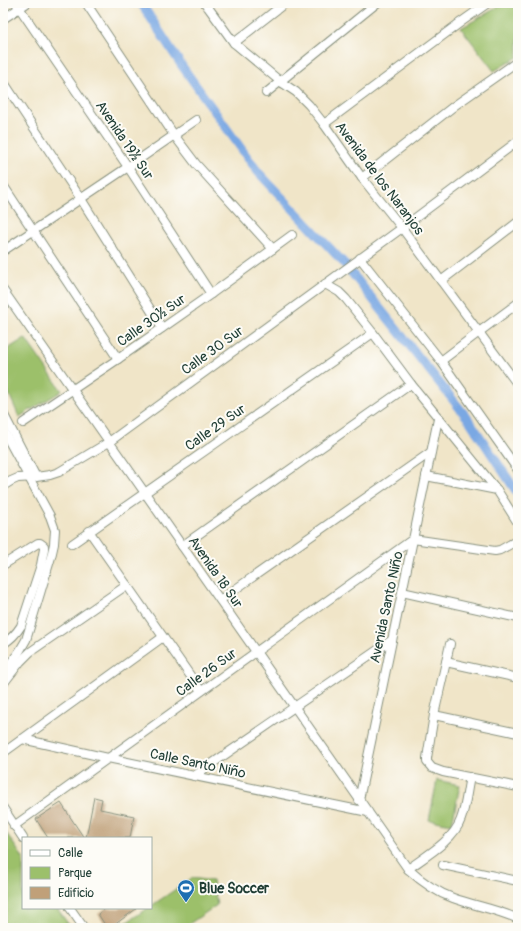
<svg xmlns="http://www.w3.org/2000/svg" width="521" height="931" viewBox="0 0 521 931" font-family="Pangolin,sans-serif">
  <style>
    .green { fill: #9cc06b; stroke: #5e7e50 }
    .lines { fill: none; stroke-linecap: round; stroke-linejoin: round }
    .canal { stroke: #7aa8e3; stroke-width: 9 }
    .building { fill: #c0a079 }
    .street-casing { stroke: #88917e; stroke-width: 10 }
    .street { stroke: #fff; stroke-width: 8 }
    .labels { text-anchor: middle; stroke-width: 4; stroke-linejoin: round; paint-order: stroke }
    .street-label { font-size: 14px; fill: #1f3d34; stroke: #fdfcf7 }
    .poi-label { font-size: 14px; font-weight: bold; fill: #1f3d34; stroke: #fdfcf7; text-anchor: start }
  </style>
  <rect width="100%" height="100%" fill="#fdfcf7"/>
  <filter id="ink" filterUnits="userSpaceOnUse"><feTurbulence type="fractalNoise" baseFrequency=".025" numOctaves="2"/><feDisplacementMap in="SourceGraphic" scale="8" xChannelSelector="R" yChannelSelector="G"/><feConvolveMatrix kernelMatrix="1 2 1 2 8 2 1 2 1" color-interpolation-filters="sRGB"/></filter>
  <filter id="wash" filterUnits="userSpaceOnUse"><feTurbulence type="fractalNoise" baseFrequency=".012" numOctaves="4" result="noise"/><feDisplacementMap in="SourceGraphic" scale="16" xChannelSelector="R" yChannelSelector="G"/><feGaussianBlur stdDeviation="0.9" result="paint"/><feColorMatrix in="noise" values="0 0 0 0 0 0 0 0 0 0 0 0 0 0 0 0 0 1.4 0 .05"/><feComposite in="paint" operator="in"/></filter>
  <g filter="url(#wash)">
    <rect width="100%" height="100%" fill="#f0e5c8"/>
    <!-- green -->
    <g class="green">
      <path d="M505,3H518V57L494,71L461,28Z"/>
      <path d="M25,338L62,391L19,417L3,380V352Z"/>
      <path d="M437,780L460,785L452,824L429,820Z"/>
      <path d="M3,828L23,858V908H57L71,928H3Z"/>
      <path d="M192,878L213,881L217,905L183,928H118L148,908H151V906Z"/>
    </g>
    <g class="lines">
      <!-- canal -->
      <path class="canal" d="M141,3L182,66L258,172L343,262L469,420L518,494"/>
    </g>
    <g id="blocks">
      <!-- building -->
      <g class="building">
        <path d="M94,797L102,799L100,809L134,816L130,838H86Z"/>
        <path d="M61,803L84,838H48L36,819Z"/>
        <path d="M106,908H135L136,909L110,928H107L98,914Z"/>
      </g>
    </g>
  </g>
  <g filter="url(#ink)">
    <use href="#blocks" fill-opacity="0" stroke="#88917e" stroke-width="1"/>
    <g class="lines">
      <!-- street casing -->
      <g class="street-casing">
        <g id="street">
          <path d="M16,3L128,167L211,294"/>
          <path d="M86,3L174,135L196,164L273,249"/>
          <path d="M205,3L234,43L281,82L296,92L309,105L324,124L362,178L402,228L518,385"/>
          <path d="M3,19L27,3"/>
          <path d="M234,43L285,3"/>
          <path d="M3,81L81,199L162,328"/>
          <path d="M266,93L377,3"/>
          <path d="M324,124L461,22L488,3"/>
          <path d="M362,178L454,106L518,61"/>
          <path d="M3,185L118,359"/>
          <path d="M3,251L128,167L196,120"/>
          <path d="M360,258L441,361L518,470"/>
          <path d="M441,281L518,222"/>
          <path d="M325,284L339,292L346,299L373,333L411,384L497,490L518,523"/>
          <path d="M3,290L408,869C421,881 436,892 453,898C475,906 497,909 518,919"/>
          <path d="M441,361L479,332L518,303"/>
          <path d="M3,413L36,477"/>
          <path d="M23,423L118,359L211,294L292,235"/>
          <path d="M3,430L50,516L55,530L54,544L51,557L26,640L19,652L3,673"/>
          <path d="M426,476L497,490"/>
          <path d="M3,486L11,481L18,478L36,477L50,475L59,472L109,442L402,228L518,141"/>
          <path d="M89,531L201,691"/>
          <path d="M72,544L373,333"/>
          <path d="M182,546L411,384"/>
          <path d="M3,565L38,543H40L44,546V549L41,565L21,626C16,634 11,639 3,644"/>
          <path d="M402,592L518,618"/>
          <path d="M220,600L431,452"/>
          <path d="M450,644L434,715L427,758V762L432,768L443,772L518,787"/>
          <path d="M446,662L518,678"/>
          <path d="M3,684L20,662L30,652L127,585"/>
          <path d="M434,715L518,733"/>
          <path d="M22,739L108,758L368,812"/>
          <path d="M3,753L163,637"/>
          <path d="M194,776L392,640"/>
          <path d="M359,800L438,419"/>
          <path d="M3,808L23,838"/>
          <path d="M14,826L413,539L495,551L500,550L518,540"/>
          <path d="M443,865L518,881"/>
          <path d="M408,869C426,856 454,840 461,819C466,806 467,790 470,777"/>
          <path d="M70,908L84,928"/>
        </g>
      </g>
      <!-- street -->
      <use href="#street" class="street"/>
    </g>
  </g>
  <!-- icons -->
  <defs>
    <g id="stadium-pin" transform="scale(0.9)"><path d="M0 17L-7.5 6A9.5 9.5 0 1 1 7.5 6Z" fill="#1f6fb2" stroke="#fdfcf7"/><path d="M0-5a6.5 5 0 1 0 0 10a6.5 5 0 1 0 0-10ZM-3.5-1.8h7v3.6h-7Z" fill="#fff"/></g>
  </defs>
  <g fill-rule="evenodd">
    <use href="#stadium-pin" x="186" y="888"/>
  </g>
  <g class="labels">
    <!-- street labels -->
    <g class="street-label">
      <text transform="translate(125 140) rotate(56)" y="5">Avenida 19½ Sur</text>
      <text transform="translate(380 178) rotate(53)" y="5">Avenida de los Naranjos</text>
      <text transform="translate(151 320) rotate(-35)" y="5">Calle 30½ Sur</text>
      <text transform="translate(212 350) rotate(-36)" y="5">Calle 30 Sur</text>
      <text transform="translate(215 427) rotate(-35)" y="5">Calle 29 Sur</text>
      <text transform="translate(216 572) rotate(55)" y="5">Avenida 18 Sur</text>
      <text transform="translate(386 607) rotate(-78)" y="5">Avenida Santo Niño</text>
      <text transform="translate(206 672) rotate(-36)" y="5">Calle 26 Sur</text>
      <text transform="translate(198 763) rotate(12)" y="5">Calle Santo Niño</text>
    </g>
    <!-- poi labels -->
    <g class="poi-label">
      <text x="199" y="893">Blue Soccer</text>
    </g>
  </g>
  <!-- margin -->
  <rect width="521" height="931" fill="none" stroke="#fdfcf7" stroke-width="16"/>
  <!-- legend -->
  <rect x="22" y="837" width="130" height="72" fill="#fdfcf7" stroke="#a4b0a9"/>
  <rect x="30" y="850" width="20" height="6" fill="#ffffff" stroke="#a4b0a9"/>
  <text x="58" y="857" font-size="12" fill="#1f3d34">Calle</text>
  <rect x="30" y="867" width="20" height="12" fill="#9cc06b" stroke="#a4b0a9"/>
  <text x="58" y="877" font-size="12" fill="#1f3d34">Parque</text>
  <rect x="30" y="887" width="20" height="12" fill="#c0a079" stroke="#a4b0a9"/>
  <text x="58" y="897" font-size="12" fill="#1f3d34">Edificio</text>
</svg>
